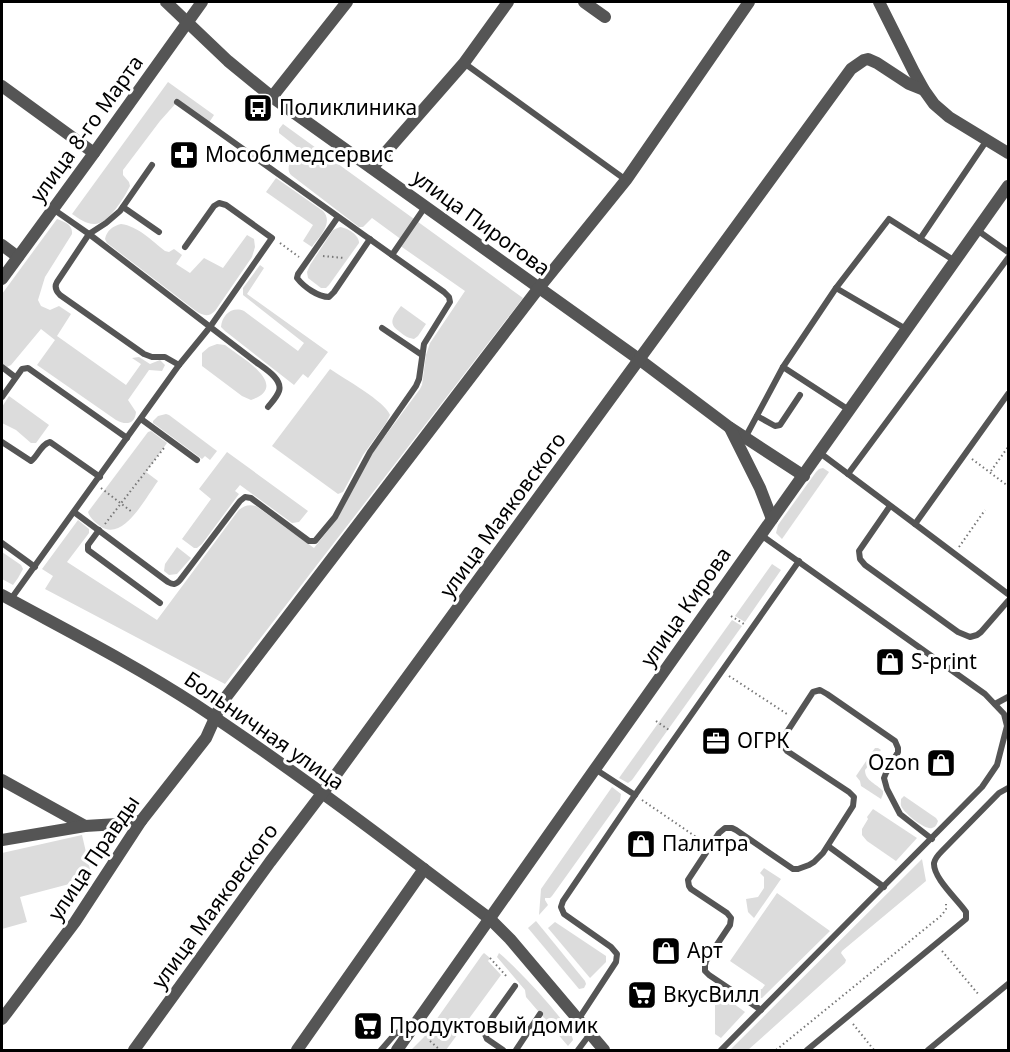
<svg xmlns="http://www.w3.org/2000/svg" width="1010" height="1052" viewBox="0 0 1010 1052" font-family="'Noto Sans',sans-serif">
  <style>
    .green { fill: #dcdcdc }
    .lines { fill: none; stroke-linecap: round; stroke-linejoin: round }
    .path { stroke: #777; stroke-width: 2; stroke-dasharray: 1.5 3; stroke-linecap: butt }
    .service { stroke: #555; stroke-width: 6 }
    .minor { stroke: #555; stroke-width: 12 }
    .tertiary { stroke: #555; stroke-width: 12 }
    .labels { text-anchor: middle; stroke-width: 6; stroke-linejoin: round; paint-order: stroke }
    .poi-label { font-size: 21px; fill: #000; stroke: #fff; text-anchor: start }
    .street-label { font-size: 21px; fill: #000; stroke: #fff }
  </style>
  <rect width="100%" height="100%" fill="#fff"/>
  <!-- green -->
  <g class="green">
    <path d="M168,82L214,115L208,124L177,102L160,121L123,170V175L129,182L130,186C124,198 108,225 94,224C86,224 78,218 72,214Z"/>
    <path d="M283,124L523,298L225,684L45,589L53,576L42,569L78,520L89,529V533L67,562L157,620L238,511C243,506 248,504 256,506L314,548L337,519L371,455L420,389L422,385L426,355L430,343L465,291L399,245L402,240L372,218L363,227H359L291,175C284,167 294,157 298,148L279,133V129Z"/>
    <path d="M276,178L323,211C334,223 319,237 312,247L303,241L313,225L266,192Z"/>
    <path d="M57,219C65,222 73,225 72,234L45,277L38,300L41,306L50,310L59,306L71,314L57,336L126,385L141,364L132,358L139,357L150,364L160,360L165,365L162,371L149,370L128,400L136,412C135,425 125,425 116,420L37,365L55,340L41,329L11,365L7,367L2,363V294Z"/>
    <path d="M121,224C138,226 152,241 165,251L169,252L174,249L182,255L176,264L190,273L204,258L223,268L247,235L254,239L255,247L252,257L215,311C209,317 203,316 196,311L107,243L105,239C107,230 113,226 121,224Z"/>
    <path d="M340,227C348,228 359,235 359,243L329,285L326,288H321L308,278L307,272L310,265L333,230Z"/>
    <path d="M260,265L264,268L247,294L328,352L308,378L303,374L294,385L225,331L221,327C222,315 232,306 244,311L298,351L304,343L243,295V288Z"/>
    <path d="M401,306L426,324L418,336L414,339C408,338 405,336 400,332C387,323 393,317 401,306Z"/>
    <path d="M217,344L225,345L229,348C242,358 291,386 251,400L242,396L202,366V353L209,347Z"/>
    <path d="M330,369C343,378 386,402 390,415L386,423L363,455L343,492L338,494L272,446Z"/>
    <path d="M9,396L49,425L36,443H31L16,430L2,423V407Z"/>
    <path d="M166,414L169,415L217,451L210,460L205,456L202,459L153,423V421L158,416Z"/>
    <path d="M151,431L167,443L146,472L158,481C146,497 123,543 100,526C95,522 90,518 88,512L148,432Z"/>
    <path d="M227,452L308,511L299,522L292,523L240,485L235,491L239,494L202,544L197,548H194L182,539L211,499L199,489Z"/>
    <path d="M823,468L829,472L782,539L776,533L778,525L816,472L819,469Z"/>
    <path d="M177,547L191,558L177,574L169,575L164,571L165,564Z"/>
    <path d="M2,552L21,565L23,569L18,578L13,585L2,579Z"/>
    <path d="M772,564L781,570L745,622L735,616Z"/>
    <path d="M732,620L742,626L632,780L628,783L619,778Z"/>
    <path d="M875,748H878L881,750L865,770C865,781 877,784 883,791V794L881,799L861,786L860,781L856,776Z"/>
    <path d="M612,787L621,794L620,801L552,896L550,898H545V900L548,905L539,915L541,889Z"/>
    <path d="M904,796L936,818L938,821C937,824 936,827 932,828C925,830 907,815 903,809C900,805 901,805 901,799Z"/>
    <path d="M873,809L917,838L896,861L867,841L862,835V829L868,819L867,817Z"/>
    <path d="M82,835L92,878L20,897L27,922L2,929V853Z"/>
    <path d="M922,859L926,881L842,951L841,953L846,960L845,963L748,1050H730Z"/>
    <path d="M764,868L781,879L754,918L748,912L746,899L758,897L764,888V877L760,873Z"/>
    <path d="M777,893L830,931L762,998L753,999L743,992L745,989H762L765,985L730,961Z"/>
    <path d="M536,921L585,981L586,984L584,988L579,989L528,928Z"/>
    <path d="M555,922L606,956V962L590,978L548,928Z"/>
    <path d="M484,953L490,958L488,961L501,975L446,1050L433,1049L432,1050H411L424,1037L482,955Z"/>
    <path d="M499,953C514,965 571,1024 573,1040L568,1046L526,997L525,990L497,957Z"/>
    <path d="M715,990L745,1012L721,1038L715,1034Z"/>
  </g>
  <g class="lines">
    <!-- path -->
    <g class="path">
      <path d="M280,243L299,257"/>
      <path d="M323,256L344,258"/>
      <path d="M972,459L1008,486"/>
      <path d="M991,471L1008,447"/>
      <path d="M101,488L132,512"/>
      <path d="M105,524L164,448"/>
      <path d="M959,547L985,510"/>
      <path d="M731,616L744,624"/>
      <path d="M729,676L787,714"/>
      <path d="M656,721L669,730"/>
      <path d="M642,800L702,841"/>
      <path d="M942,951L979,995"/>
      <path d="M490,958L508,978"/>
      <path d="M853,1024L874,1050"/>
      <path d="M430,1041L440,1050"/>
      <path d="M776,1050L942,915L946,909V904"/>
    </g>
    <!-- service -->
    <g class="service">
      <path d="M464,63L626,180"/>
      <path d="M152,165L120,211L106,223L89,234L57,282C54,287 56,291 60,295L144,354L152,357H165L179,365"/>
      <path d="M123,207L159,232"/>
      <path d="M53,209L89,234L256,362C264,368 283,379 279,391C277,397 272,402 268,407"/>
      <path d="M338,217L298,274L297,278C304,287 318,297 329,297L334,292L370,239"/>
      <path d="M977,230L1008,252"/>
      <path d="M920,239L987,140"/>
      <path d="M392,255L425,207"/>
      <path d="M836,288L906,329"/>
      <path d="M382,328L422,355"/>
      <path d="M2,367L15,377"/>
      <path d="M783,367L849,410"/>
      <path d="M2,397L22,369L28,368L127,438"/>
      <path d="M757,416L775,426L780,425L800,395"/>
      <path d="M141,419L197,460"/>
      <path d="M745,438L783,367L836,288L889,219L955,261"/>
      <path d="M2,442L31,461C38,456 41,444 50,442L100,477"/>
      <path d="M820,453L915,524L1008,394"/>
      <path d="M848,474L1008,258"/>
      <path d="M890,506L859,551L860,559L865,565L958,632L970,637L977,635L981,632L1008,601"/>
      <path d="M74,512L168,582C173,585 176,585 180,580L240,501L245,497L251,498L309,541H315L335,517L370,452L416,386L419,379L424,344L450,302L449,297L444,292L177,102"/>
      <path d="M915,524L1008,594"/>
      <path d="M99,530L88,545V550L160,603"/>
      <path d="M2,543L35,567"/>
      <path d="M11,599L179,365L210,327L272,238L226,205L219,203L214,206L185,247"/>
      <path d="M995,704L1008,697"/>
      <path d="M595,769L635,795"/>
      <path d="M828,846L884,887"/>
      <path d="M761,1010L709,975L705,971V965L706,961L730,925L731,918L727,913L691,889L689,886L688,880L719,833L725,828H732L736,830L793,869H798L809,865L814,862L823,853L853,806L854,797L849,792L787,751L781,743L783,738L813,692L820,690L827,694L895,741L898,748V752L886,773L884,778L887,789L900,814L932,839"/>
      <path d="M578,1020L616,962L617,954L611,947L564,914L561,907L563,901L635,795L799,561"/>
      <path d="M381,1050L395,1034L410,1026"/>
      <path d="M503,1050L487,1039L484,1032L487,1025L515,986"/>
      <path d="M516,1050L540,1014"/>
      <path d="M578,1050L590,1034"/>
      <path d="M721,1050L982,787L997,765L1007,726L1004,714L985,694L761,535"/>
      <path d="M807,1050L966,919V912C958,900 933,878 934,863C935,858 938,855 942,851L999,793L1008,788"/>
      <path d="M928,1050L1008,984"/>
    </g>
    <!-- minor -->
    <g class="minor">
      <path d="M166,2L228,61L272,97L640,360L729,427L804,476"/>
      <path d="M584,2L605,17"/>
      <path d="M879,2L914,72L924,90L934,104L949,117L1008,153"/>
      <path d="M2,86L94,153"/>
      <path d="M272,97L347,2"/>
      <path d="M372,168L464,63L508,2"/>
      <path d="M2,245L18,257"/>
      <path d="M2,279L94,153L202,2"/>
      <path d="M730,428L760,488L772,519"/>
      <path d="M2,595C66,630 135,665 196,705C297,772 394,846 490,919"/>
      <path d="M2,780L85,826"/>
      <path d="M2,840L85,826L118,824L141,821"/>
      <path d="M2,1019L75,922L141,821L206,738L219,709L226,697L538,289L626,180L749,2"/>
      <path d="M134,1050L270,862L327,787L851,69L864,60L868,59L877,63L909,84L924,90"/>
      <path d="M297,1050L424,869"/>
    </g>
    <!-- tertiary -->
    <g class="tertiary">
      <path d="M490,919L510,939L604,1050"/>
      <path d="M397,1050L595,769L1008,186"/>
    </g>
  </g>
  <!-- icons -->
  <defs>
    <g id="bus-square" transform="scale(1.5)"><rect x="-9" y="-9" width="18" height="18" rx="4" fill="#000" stroke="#fff"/><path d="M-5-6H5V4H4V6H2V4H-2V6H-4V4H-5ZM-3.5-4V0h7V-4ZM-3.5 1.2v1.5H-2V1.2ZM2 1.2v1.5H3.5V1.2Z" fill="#fff"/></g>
    <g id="pharmacy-square" transform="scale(1.5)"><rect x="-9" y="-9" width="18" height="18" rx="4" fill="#000" stroke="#fff"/><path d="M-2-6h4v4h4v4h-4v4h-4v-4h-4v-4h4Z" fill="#fff"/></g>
    <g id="shop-square" transform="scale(1.5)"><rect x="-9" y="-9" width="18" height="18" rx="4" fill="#000" stroke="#fff"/><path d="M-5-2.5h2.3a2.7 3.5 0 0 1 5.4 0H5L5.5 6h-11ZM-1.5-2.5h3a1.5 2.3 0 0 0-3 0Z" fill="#fff"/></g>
    <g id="office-square" transform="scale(1.5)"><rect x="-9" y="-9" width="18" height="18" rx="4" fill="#000" stroke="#fff"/><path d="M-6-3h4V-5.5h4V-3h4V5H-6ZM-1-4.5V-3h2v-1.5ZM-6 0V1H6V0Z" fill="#fff"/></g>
    <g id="supermarket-square" transform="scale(1.5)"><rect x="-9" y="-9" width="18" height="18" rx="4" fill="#000" stroke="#fff"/><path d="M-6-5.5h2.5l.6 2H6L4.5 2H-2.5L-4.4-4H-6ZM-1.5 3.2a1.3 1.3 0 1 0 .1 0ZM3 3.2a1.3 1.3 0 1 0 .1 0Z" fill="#fff"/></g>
  </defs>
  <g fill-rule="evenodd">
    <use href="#bus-square" x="258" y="108"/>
    <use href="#pharmacy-square" x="184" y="155"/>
    <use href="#shop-square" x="890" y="662"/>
    <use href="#office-square" x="716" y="741"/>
    <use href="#shop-square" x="941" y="763"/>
    <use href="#shop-square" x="641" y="844"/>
    <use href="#shop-square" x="666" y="951"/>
    <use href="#supermarket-square" x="642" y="995"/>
    <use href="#supermarket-square" x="368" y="1026"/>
  </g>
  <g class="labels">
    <!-- poi labels -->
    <g class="poi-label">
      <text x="279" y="115">Поликлиника</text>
      <text x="205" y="162">Мособлмедсервис</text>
      <text x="911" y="669">S-print</text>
      <text x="737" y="748">ОГРК</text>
      <text x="920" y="770" text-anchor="end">Ozon</text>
      <text x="662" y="851">Палитра</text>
      <text x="687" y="958">Арт</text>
      <text x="663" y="1002">ВкусВилл</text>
      <text x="389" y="1033">Продуктовый домик</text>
    </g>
    <!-- street labels -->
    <g class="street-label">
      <text transform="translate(87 129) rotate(-54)" y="7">улица 8-го Марта</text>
      <text transform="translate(481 223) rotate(36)" y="7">улица Пирогова</text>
      <text transform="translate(503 515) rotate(-54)" y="7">улица Маяковского</text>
      <text transform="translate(686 607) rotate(-55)" y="7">улица Кирова</text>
      <text transform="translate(264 731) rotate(35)" y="7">Больничная улица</text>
      <text transform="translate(94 858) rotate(-56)" y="7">улица Правды</text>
      <text transform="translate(215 906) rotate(-54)" y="7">улица Маяковского</text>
    </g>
  </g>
  <!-- border -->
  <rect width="1010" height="1052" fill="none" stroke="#000000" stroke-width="6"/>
</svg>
